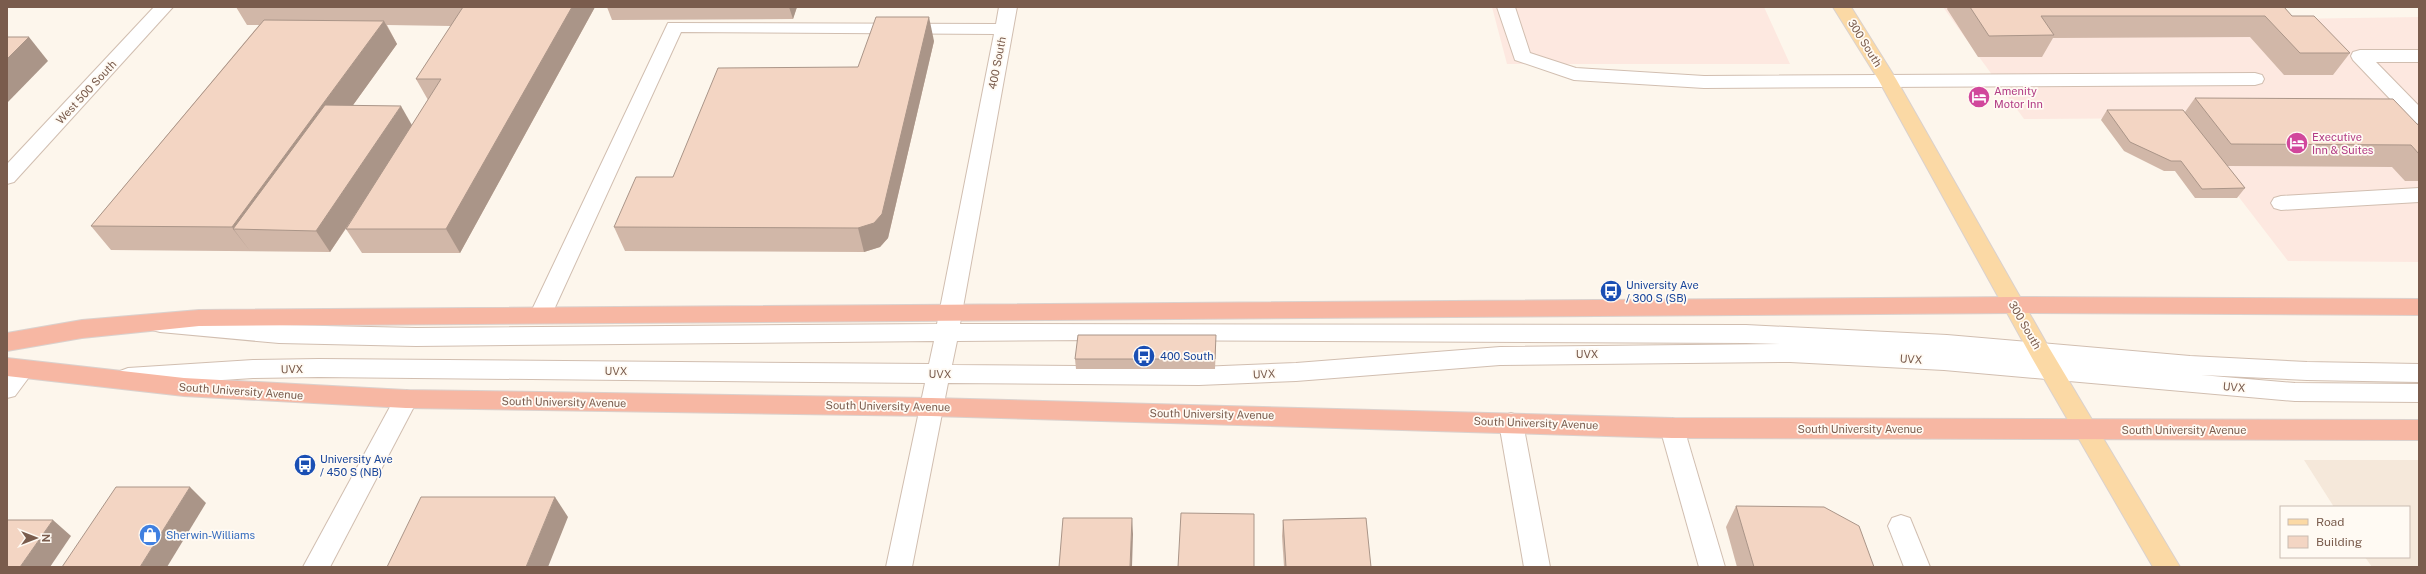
<svg xmlns="http://www.w3.org/2000/svg" width="2426" height="574" viewBox="0 0 2426 574" font-family="'Public Sans',sans-serif">
  <style>
    .residential { fill: #f5e8da }
    .commercial { fill: #fde8e0 }
    .lines { fill: none; stroke-linecap: round; stroke-linejoin: round }
    .minor-casing { stroke: #d1beb0; stroke-width: 2 }
    .major-casing { stroke: #dad1cd; stroke-width: 2 }
    .highway-casing { stroke: #dad1cd; stroke-width: 2 }
    .minor { fill: #fff; fill-rule: evenodd }
    .major { fill: #fbd9a5; fill-rule: evenodd }
    .highway { fill: #f7b7a3; fill-rule: evenodd }
    .wall { fill: #d1b7a8; fill-rule: evenodd }
    .shaded-wall { fill: #aa9588 }
    .building { fill: #f3d5c3; stroke: #aa9588 }
    .labels { text-anchor: middle; stroke-width: 3.5; stroke-linejoin: round; paint-order: stroke }
    .street-label { font-size: 11px; fill: #7a5c4d; stroke: #fffaf3 }
    .hotel-label { font-size: 11px; fill: #b23c85; stroke: #fffaf3; text-anchor: start }
    .transit-label { font-size: 11px; fill: #164399; stroke: #fffaf3; text-anchor: start }
    .shop-label { font-size: 11px; fill: #366cbe; stroke: #fffaf3; text-anchor: start }
  </style>
  <rect width="100%" height="100%" fill="#fdf6ec"/>
  <!-- residential -->
  <path class="residential" d="M2304,460H2419V567H2372L2365,557H2409V507H2334Z"/>
  <!-- commercial -->
  <g class="commercial">
    <path d="M1492,7H1764L1790,64H1507Z"/>
    <path d="M1943,7H2275L2286,19L2419,17V262L2288,261L2178,118L2024,119Z"/>
  </g>
  <g class="lines">
    <!-- minor casing -->
    <g class="minor-casing">
      <g id="minor">
        <path d="M154,7H173L14,182L7,184V164Z"/>
        <path d="M999,7H1017L960,324L1746,325L1947,335L2190,356L2307,362L2419,364V382L2307,380L2201,375L2295,383L2419,384V402L2295,401L1944,370L1790,362L1500,365L1296,381L1199,385L948,383L912,567H886L925,383L319,377L253,378L128,386L120,383L116,377L120,371L128,368L253,360L319,359L929,364L934,341L416,346L279,343L160,332L152,330L149,324L152,318L160,316L279,325L416,328L937,324L994,34L681,32L552,314L549,320L541,322L533,320L530,314L668,23L996,24ZM1094,340L1746,343L1780,344L1500,347L1296,363L1199,367L952,365L957,341Z"/>
        <path d="M1497,7H1515L1530,53L1576,68L1704,76L2255,73L2262,75L2264,79L2262,83L2255,85L1704,88L1574,80L1515,60Z"/>
        <path d="M2360,50H2419V62H2376L2419,106V124L2412,122L2353,60L2351,56L2353,52Z"/>
        <path d="M2419,188V202L2281,210L2274,208L2271,203L2274,198L2281,196Z"/>
        <path d="M23,360L31,363L35,369L15,396L7,398C7,381 4,366 23,360Z"/>
        <path d="M406,390L414,392L418,399L330,567H303L398,392Z"/>
        <path d="M1511,413L1520,416L1523,423L1550,567H1524L1499,423L1502,416Z"/>
        <path d="M1672,418L1681,421L1684,428L1725,567H1699L1660,428L1663,421Z"/>
        <path d="M1901,515L1910,518L1930,567H1904L1888,526L1892,518Z"/>
      </g>
    </g>
    <!-- major casing -->
    <g class="major-casing">
      <path id="major" d="M1833,7H1851L1896,79L2048,346L2180,567H2153L2032,358L1878,79Z"/>
    </g>
    <!-- highway casing -->
    <g class="highway-casing">
      <g id="highway">
        <path d="M2014,297L2419,299V315L2014,313L199,326L82,338L7,351V333L82,320L199,310Z"/>
        <path d="M7,358L184,378L406,390L931,398L1672,418L2419,420V440L1672,438L931,416L406,408L184,396L7,376Z"/>
      </g>
    </g>
    <!-- minor -->
    <use href="#minor" class="minor"/>
    <!-- major -->
    <use href="#major" class="major"/>
    <!-- highway -->
    <use href="#highway" class="highway"/>
  </g>
  <!-- wall -->
  <g class="wall">
    <path d="M236,7H595L460,253H362L346,229L358,211L330,252L111,250L91,226L259,25H247ZM387,25L451,26L416,79L428,100L412,125L353,105L397,44Z"/>
    <path d="M607,7H797L793,19L612,20Z"/>
    <path d="M1948,7H2284L2292,16L2350,53L2333,75H2284L2250,37L2053,38L2042,57H1978L1947,9Z"/>
    <path d="M934,41L888,238L880,247L864,252L625,251L614,227L673,177L858,67Z"/>
    <path d="M2195,98L2419,126V181H2405L2392,167L2227,166L2245,188L2237,198H2195L2175,171H2164L2124,151L2101,120L2107,110L2185,112Z"/>
    <path d="M1216,345L1215,369H1076L1075,359Z"/>
    <path d="M1736,506L1874,567H1737L1726,527Z"/>
    <path d="M1283,520L1371,567H1284L1282,536Z"/>
  </g>
  <!-- shaded-wall -->
  <g class="shaded-wall">
    <path d="M572,7H595L460,253L446,229Z"/>
    <path d="M789,7H797L793,19Z"/>
    <path d="M929,17L934,41L888,238L880,247L864,252L858,228Z"/>
    <path d="M384,21L397,44L338,126L233,229L250,251L232,227Z"/>
    <path d="M29,37L48,61L7,103V59Z"/>
    <path d="M401,106L413,127L330,252L316,231Z"/>
    <path d="M190,487L206,503L167,567H140Z"/>
    <path d="M555,497L568,517L548,567H526Z"/>
    <path d="M1132,518L1133,534L1132,567H1130Z"/>
    <path d="M53,520L71,536L50,567H20Z"/>
  </g>
  <!-- building -->
  <g class="building">
    <path d="M463,7H572L446,229H346L441,79H416Z"/>
    <path d="M1970,7H2284L2292,16H2314L2350,53H2300L2265,16H2041L2054,35L1989,36Z"/>
    <path d="M876,17H929L882,214L874,223L858,228L614,227L636,177H673L718,68L858,67Z"/>
    <path d="M264,20L384,21L232,227L91,226Z"/>
    <path d="M7,37H29L7,59Z"/>
    <path d="M2195,98L2393,99L2419,126V154L2411,145L2231,144Z"/>
    <path d="M325,105L401,106L316,231L233,229Z"/>
    <path d="M2107,110H2183L2245,188L2202,189L2181,161H2171L2130,142Z"/>
    <path d="M1078,335H1216L1215,359H1075Z"/>
    <path d="M116,487H190L140,567H62Z"/>
    <path d="M421,497H555L526,567H387Z"/>
    <path d="M1736,506L1824,507L1859,526L1874,567H1754Z"/>
    <path d="M1181,513L1254,514V567H1178Z"/>
    <path d="M1063,518H1132L1130,567H1059Z"/>
    <path d="M1366,518L1371,567H1286L1283,520Z"/>
    <path d="M7,520H53L20,567H7Z"/>
  </g>
  <!-- icons -->
  <defs>
    <g id="hotel-disc" transform="scale(1.15)"><circle r="9.5" fill="#d1479c" stroke="#fffaf3"/><path d="M-6-4.5h1.5V1H6V5H4.5V3h-9V5H-6ZM-4 0a1.8 1.8 0 1 1 3.6 0ZM.5 0V-2.5h3Q6-2.5 6 0Z" fill="#fff"/></g>
    <g id="bus-disc" transform="scale(1.15)"><circle r="9.5" fill="#1a4fb4" stroke="#fffaf3"/><path d="M-5-6H5V4H4V6H2V4H-2V6H-4V4H-5ZM-3.5-4V0h7V-4ZM-3.5 1.2v1.5H-2V1.2ZM2 1.2v1.5H3.5V1.2Z" fill="#fff"/></g>
    <g id="shop-disc" transform="scale(1.15)"><circle r="9.5" fill="#3f7fe0" stroke="#fffaf3"/><path d="M-5-2.5h2.3a2.7 3.5 0 0 1 5.4 0H5L5.5 6h-11ZM-1.5-2.5h3a1.5 2.3 0 0 0-3 0Z" fill="#fff"/></g>
  </defs>
  <g fill-rule="evenodd">
    <use href="#hotel-disc" x="1979" y="97"/>
    <use href="#hotel-disc" x="2297" y="143"/>
    <use href="#bus-disc" x="1611" y="291"/>
    <use href="#bus-disc" x="1144" y="356"/>
    <use href="#bus-disc" x="305" y="465"/>
    <use href="#shop-disc" x="150" y="535"/>
  </g>
  <g class="labels">
    <!-- street labels -->
    <g class="street-label">
      <text transform="translate(1865 43) rotate(58)" y="4">300 South</text>
      <text transform="translate(997 63) rotate(-79)" y="4">400 South</text>
      <text transform="translate(86 92) rotate(-47)" y="4">West 500 South</text>
      <text transform="translate(2025 325) rotate(60)" y="4">300 South</text>
      <text x="1587" y="358">UVX</text>
      <text transform="translate(1911 359) rotate(4)" y="4">UVX</text>
      <text transform="translate(292 369) rotate(-1)" y="4">UVX</text>
      <text transform="translate(616 371) rotate(1)" y="4">UVX</text>
      <text transform="translate(940 374) rotate(1)" y="4">UVX</text>
      <text transform="translate(1264 374) rotate(-3)" y="4">UVX</text>
      <text transform="translate(2234 387) rotate(5)" y="4">UVX</text>
      <text transform="translate(241 391) rotate(4)" y="4">South University Avenue</text>
      <text transform="translate(564 402) rotate(1)" y="4">South University Avenue</text>
      <text transform="translate(888 406) rotate(1)" y="4">South University Avenue</text>
      <text transform="translate(1212 414) rotate(1)" y="4">South University Avenue</text>
      <text transform="translate(1536 423) rotate(2)" y="4">South University Avenue</text>
      <text x="1860" y="433">South University Avenue</text>
      <text x="2184" y="434">South University Avenue</text>
    </g>
    <!-- hotel labels -->
    <g class="hotel-label">
      <text x="1994" y="95">Amenity<tspan x="1994" dy="13">Motor Inn</tspan></text>
      <text x="2312" y="141">Executive<tspan x="2312" dy="13">Inn &amp; Suites</tspan></text>
    </g>
    <!-- transit labels -->
    <g class="transit-label">
      <text x="1626" y="289">University Ave<tspan x="1626" dy="13">/ 300 S (SB)</tspan></text>
      <text x="1160" y="360">400 South</text>
      <text x="320" y="463">University Ave<tspan x="320" dy="13">/ 450 S (NB)</tspan></text>
    </g>
    <!-- shop labels -->
    <g class="shop-label">
      <text x="166" y="539">Sherwin-Williams</text>
    </g>
  </g>
  <!-- border -->
  <rect width="2426" height="574" fill="none" stroke="#7a5c4d" stroke-width="16"/>
  <!-- legend -->
  <rect x="2280" y="506" width="130" height="52" fill="#fffaf3" stroke="#cabbb1"/>
  <rect x="2288" y="519" width="20" height="6" fill="#fbd9a5" stroke="#cabbb1"/>
  <text x="2316" y="526" font-size="12" fill="#7a5c4d">Road</text>
  <rect x="2288" y="536" width="20" height="12" fill="#f3d5c3" stroke="#cabbb1"/>
  <text x="2316" y="546" font-size="12" fill="#7a5c4d">Building</text>
  <!-- north arrow -->
  <g transform="translate(36 538) rotate(90)" stroke="#fffaf3" stroke-width="3" paint-order="stroke">
  <path d="M0-3L7 15L0 10L-7 15Z" fill="#7a5c4d"/>
  <text y="-6" font-size="11" font-weight="bold" text-anchor="middle" fill="#7a5c4d">N</text>
  </g>
</svg>
